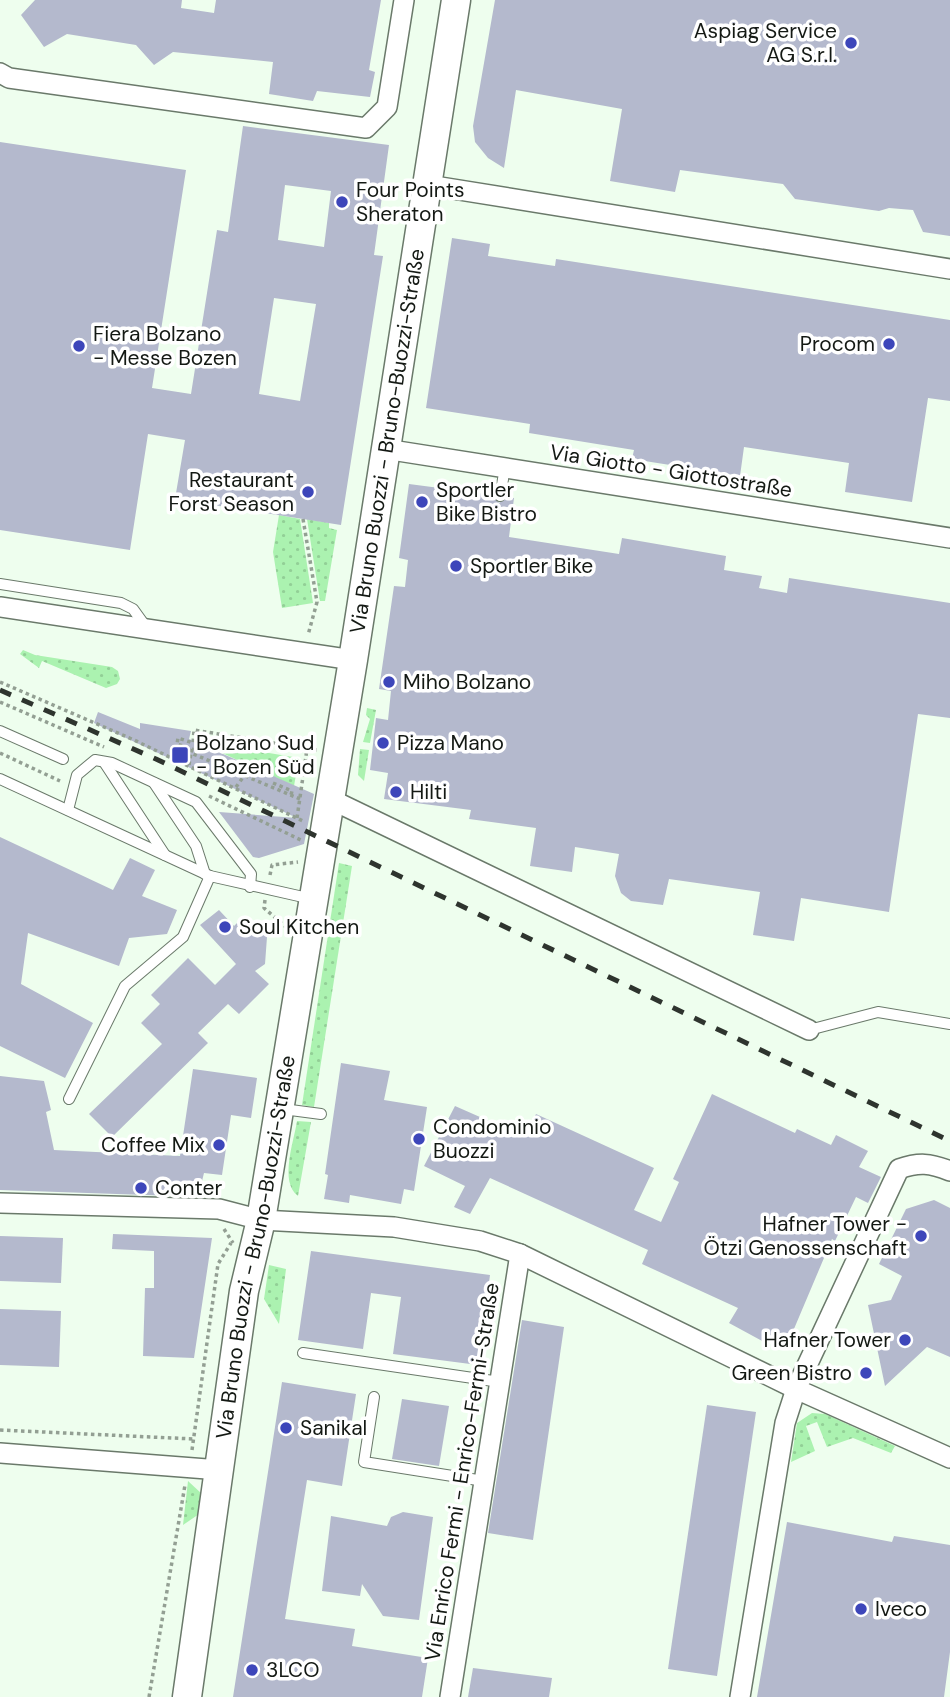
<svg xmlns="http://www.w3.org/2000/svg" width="950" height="1697" viewBox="0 0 950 1697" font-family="'DM Sans',sans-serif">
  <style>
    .grass { fill: url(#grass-dots) }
    .building { fill: #b4b9cd; fill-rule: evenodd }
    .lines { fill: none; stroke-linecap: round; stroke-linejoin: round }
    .lane-casing { stroke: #6a796a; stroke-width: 12 }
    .street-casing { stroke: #6a796a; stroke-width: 22 }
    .secondary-casing { stroke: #6a796a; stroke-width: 31 }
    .path { stroke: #939f93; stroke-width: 3.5; stroke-dasharray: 3.5 3.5; stroke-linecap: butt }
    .lane { stroke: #fff; stroke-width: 10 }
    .street { stroke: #fff; stroke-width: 19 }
    .secondary { stroke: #fff; stroke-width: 28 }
    .rail { stroke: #2e342e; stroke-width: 5; stroke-dasharray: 12 12; stroke-linecap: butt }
    .poi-dot { fill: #3d46ba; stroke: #fff; stroke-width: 2.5 }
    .labels { text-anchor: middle; stroke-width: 7; stroke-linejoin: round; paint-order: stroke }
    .poi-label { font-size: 21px; fill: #141914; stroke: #fff; text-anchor: start }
    .street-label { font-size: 21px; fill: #141914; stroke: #fff }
  </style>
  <defs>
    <pattern id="grass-dots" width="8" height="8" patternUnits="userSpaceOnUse" patternTransform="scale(1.75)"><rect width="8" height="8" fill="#abf2b0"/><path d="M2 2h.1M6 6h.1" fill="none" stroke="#92cf96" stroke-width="1.8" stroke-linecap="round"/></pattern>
  </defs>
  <rect width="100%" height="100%" fill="#eefeee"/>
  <!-- grass -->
  <g class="grass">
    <path d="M279,515L300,519L313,603L282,608L273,552Z"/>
    <path d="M307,519L329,523V528L337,530L325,601H320Z"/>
    <path d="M23,650L35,655L112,667L118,671L120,679L117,684L106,688L42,661L39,668L20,654Z"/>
    <path d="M367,708L376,710L370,743L363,742L370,719L366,715Z"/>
    <path d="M196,741L299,758L294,786Z"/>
    <path d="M360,749L369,750L364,781L358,775Z"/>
    <path d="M339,863L352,866L314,1107L302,1105Z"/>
    <path d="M297,1121L311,1122L298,1196C279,1182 294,1141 297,1121Z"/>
    <path d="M269,1265L286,1269L279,1324L264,1299Z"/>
    <path d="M812,1413L825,1414L895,1446L891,1453L853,1438L827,1447L817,1422L806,1426L815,1451L791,1462L797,1423Z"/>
    <path d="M188,1481L202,1494V1512L183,1525Z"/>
  </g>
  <!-- building -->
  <g class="building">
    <path d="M35,0H182L181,8L214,13L216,0H381L369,70L375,72L370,97L317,91L313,101L269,94L273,62L173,52L154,65L136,45L67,34L44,47L21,15Z"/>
    <path d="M495,0H950V236L923,232L913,210L889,208L879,211L795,199L783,184L680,170L675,192L610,181L622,109L516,90L504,168L488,158L475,142L473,126Z"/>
    <path d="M243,126L389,145L374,255L383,256L341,525L175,499L185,440L148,434L130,550L0,530V142L186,170L152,388L191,394L217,230L228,232ZM285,185L331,191L324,247L278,240ZM274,298L316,304L300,401L259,394Z"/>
    <path d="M452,238L490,244L488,256L555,266L556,259L950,320V401L928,398L912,502L845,492L849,463L744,447L740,476L632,459L634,450L529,433L530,424L426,408Z"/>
    <path d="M409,484L493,495L499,503L507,497L514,498L509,537L619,554L622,538L726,556L724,570L762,576L759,588L787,593L789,578L950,603V718L918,714L889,912L801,898L794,941L753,935L760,892L669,879L663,905L631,901L621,893L615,876L619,854L575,847L572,872L530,866L536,828L469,819L471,810L384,799L388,773L370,770L376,718L388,720L391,691L379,689L394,586L405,587L408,560L399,558Z"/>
    <path d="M98,712L140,729V723L191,731L189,739L314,794L304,844L259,858L253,857L219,812L297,818L94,723Z"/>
    <path d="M0,837L113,890L130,858L155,870L142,896L177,910L167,934L129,938L119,966L28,933L21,984L93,1023L65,1078L0,1046Z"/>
    <path d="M219,910L234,926L240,920L252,932L256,927L267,937L265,964L255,971L269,984L239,1014L228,1004L198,1033L208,1043L112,1137L89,1114L162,1044L141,1023L160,1004L151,995L188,958L215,985L236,964L200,925Z"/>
    <path d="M341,1063L390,1071L384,1100L427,1107L414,1191L404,1189L401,1204L350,1195L349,1203L324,1199L328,1175L325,1174Z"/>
    <path d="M193,1069L257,1078L251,1118L231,1115L222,1175L204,1173L201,1185L190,1183L189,1191L176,1189L175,1196L0,1190V1076L44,1081L51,1110L46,1112L54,1150L180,1156Z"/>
    <path d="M712,1094L795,1133L797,1129L831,1145L836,1135L868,1151L859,1167L881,1177L868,1203L856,1197L835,1241L832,1239L791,1336L784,1342H764L729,1323L738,1308L642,1264L648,1250L490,1178L470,1214L454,1207L465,1186L424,1166L455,1106L525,1137L536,1114L654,1168L634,1210L661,1222L679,1182L673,1179Z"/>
    <path d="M934,1200L950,1208V1357L927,1347L885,1386L868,1305L891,1300L902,1276L879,1264L906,1209Z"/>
    <path d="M113,1234L212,1238L194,1358L143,1356L145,1288H154V1251L112,1249Z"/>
    <path d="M0,1236L63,1238L61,1283L0,1281Z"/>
    <path d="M311,1251L490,1275L478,1365L393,1354L401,1297L371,1293L363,1349L298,1340Z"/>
    <path d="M0,1309L61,1311L59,1367L0,1365Z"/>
    <path d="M522,1320L564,1327L533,1540L488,1533Z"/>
    <path d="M282,1382L356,1394L342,1486L307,1480L285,1619L355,1629L352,1646L428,1658L422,1697H233Z"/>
    <path d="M402,1399L449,1406L439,1466L392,1459Z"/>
    <path d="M707,1405L756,1412L717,1676L668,1669Z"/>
    <path d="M403,1512L433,1517L419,1620L383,1616L362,1584L360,1596L322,1591L331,1516L387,1526L391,1517Z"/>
    <path d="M787,1522L892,1542L894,1536L950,1545V1652L944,1697H757Z"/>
    <path d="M473,1668L552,1678L549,1697H468Z"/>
  </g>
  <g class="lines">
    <!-- lane casing -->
    <g class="lane-casing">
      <g id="lane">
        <path d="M500,496L505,468"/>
        <path d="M0,584L121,603L133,609L146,627"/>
        <path d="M0,731L63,759"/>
        <path d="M104,762L165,855"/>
        <path d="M0,779L210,876L312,899"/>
        <path d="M154,783L196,846L205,874"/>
        <path d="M68,810L77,775L95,760L112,763L196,802L251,874L250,887"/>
        <path d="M809,1030L878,1012L950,1024"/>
        <path d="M69,1099L125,986L183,937L210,876"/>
        <path d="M283,1109L321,1114"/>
        <path d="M303,1353L500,1382"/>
        <path d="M374,1397L364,1462L484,1481"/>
      </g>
    </g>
    <!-- street casing -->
    <g class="street-casing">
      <g id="street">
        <path d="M0,73L9,78L366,128L387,107L404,0"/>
        <path d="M428,185L950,269"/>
        <path d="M385,449L950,538"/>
        <path d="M0,607L353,660"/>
        <path d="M328,798L809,1030"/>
        <path d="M0,1203L219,1209L261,1220L394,1227L480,1241L520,1254L796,1389L950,1458"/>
        <path d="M0,1453L220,1470"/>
        <path d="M450,1697L520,1254"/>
        <path d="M740,1697L785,1423L796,1389L899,1169C919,1162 930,1163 950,1171"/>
      </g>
    </g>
    <!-- secondary casing -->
    <g class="secondary-casing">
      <g id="secondary">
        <path id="s1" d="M187,1697L244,1291L261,1220L353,660L456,0"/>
      </g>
    </g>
    <!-- path -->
    <g class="path">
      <path d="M303,519L317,602L308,635"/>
      <path d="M0,682L134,740L305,822"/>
      <path d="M0,702L104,747"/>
      <path d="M0,753L60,781"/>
      <path d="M189,765L191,753"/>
      <path d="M273,783L292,791L291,795"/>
      <path d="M236,787L244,776"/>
      <path d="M209,796L303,841"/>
      <path d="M300,799L191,753L192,749L177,744L178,738L193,743L194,730L317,750"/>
      <path d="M297,818L307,749"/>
      <path d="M270,875L272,865L298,862"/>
      <path d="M265,900L264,908L286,927"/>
      <path d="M224,1229L233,1243"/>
      <path d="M0,1430L194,1439"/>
      <path d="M192,1450L218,1264L231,1243"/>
      <path d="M149,1697L185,1485"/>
    </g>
    <!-- lane -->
    <use href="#lane" class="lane"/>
    <!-- street -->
    <use href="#street" class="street"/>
    <!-- secondary -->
    <use href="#secondary" class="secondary"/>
    <!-- rail -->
    <path class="rail" d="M0,690L156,759L950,1141"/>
  </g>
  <!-- markers -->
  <g class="poi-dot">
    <circle cx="851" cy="43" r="7"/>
    <circle cx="342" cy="202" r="7"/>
    <circle cx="889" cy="344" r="7"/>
    <circle cx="79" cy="346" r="7"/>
    <circle cx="308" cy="492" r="7"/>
    <circle cx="422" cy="502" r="7"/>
    <circle cx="456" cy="566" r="7"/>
    <circle cx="389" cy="682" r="7"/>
    <circle cx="383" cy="743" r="7"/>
    <rect x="171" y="746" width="18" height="18" rx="3.5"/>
    <circle cx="396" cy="792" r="7"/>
    <circle cx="225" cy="927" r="7"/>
    <circle cx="419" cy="1139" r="7"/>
    <circle cx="219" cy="1145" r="7"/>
    <circle cx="141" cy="1188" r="7"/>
    <circle cx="921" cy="1236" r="7"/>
    <circle cx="905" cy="1340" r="7"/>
    <circle cx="866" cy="1373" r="7"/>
    <circle cx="286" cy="1428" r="7"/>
    <circle cx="861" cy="1609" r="7"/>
    <circle cx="252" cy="1670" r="7"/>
  </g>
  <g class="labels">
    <!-- poi labels -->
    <g class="poi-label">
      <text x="837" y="38" text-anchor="end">Aspiag Service<tspan x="837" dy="24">AG S.r.l.</tspan></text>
      <text x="356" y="197">Four Points<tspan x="356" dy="24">Sheraton</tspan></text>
      <text x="93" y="341">Fiera Bolzano<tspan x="93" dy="24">- Messe Bozen</tspan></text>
      <text x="875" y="351" text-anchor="end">Procom</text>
      <text x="294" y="487" text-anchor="end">Restaurant<tspan x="294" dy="24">Forst Season</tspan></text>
      <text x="436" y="497">Sportler<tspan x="436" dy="24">Bike Bistro</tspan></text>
      <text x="470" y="573">Sportler Bike</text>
      <text x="403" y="689">Miho Bolzano</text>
      <text x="196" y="750">Bolzano Sud<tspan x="196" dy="24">- Bozen Süd</tspan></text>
      <text x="397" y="750">Pizza Mano</text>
      <text x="410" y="799">Hilti</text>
      <text x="239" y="934">Soul Kitchen</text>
      <text x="433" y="1134">Condominio<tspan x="433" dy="24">Buozzi</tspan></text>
      <text x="205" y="1152" text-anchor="end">Coffee Mix</text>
      <text x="155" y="1195">Conter</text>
      <text x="907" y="1231" text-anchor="end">Hafner Tower -<tspan x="907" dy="24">Ötzi Genossenschaft</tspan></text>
      <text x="891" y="1347" text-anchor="end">Hafner Tower</text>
      <text x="852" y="1380" text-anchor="end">Green Bistro</text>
      <text x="300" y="1435">Sanikal</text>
      <text x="875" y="1616">Iveco</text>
      <text x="266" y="1677">3LCO</text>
    </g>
    <!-- street labels -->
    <g class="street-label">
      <text dy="7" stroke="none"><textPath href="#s1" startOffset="1272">Via Bruno Buozzi - Bruno-Buozzi-Straße</textPath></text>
      <text transform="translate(671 471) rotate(9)" y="7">Via Giotto - Giottostraße</text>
      <text dy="7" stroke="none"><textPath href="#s1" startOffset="455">Via Bruno Buozzi - Bruno-Buozzi-Straße</textPath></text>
      <text transform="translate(462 1472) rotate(-81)" y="7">Via Enrico Fermi - Enrico-Fermi-Straße</text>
    </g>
  </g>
</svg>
